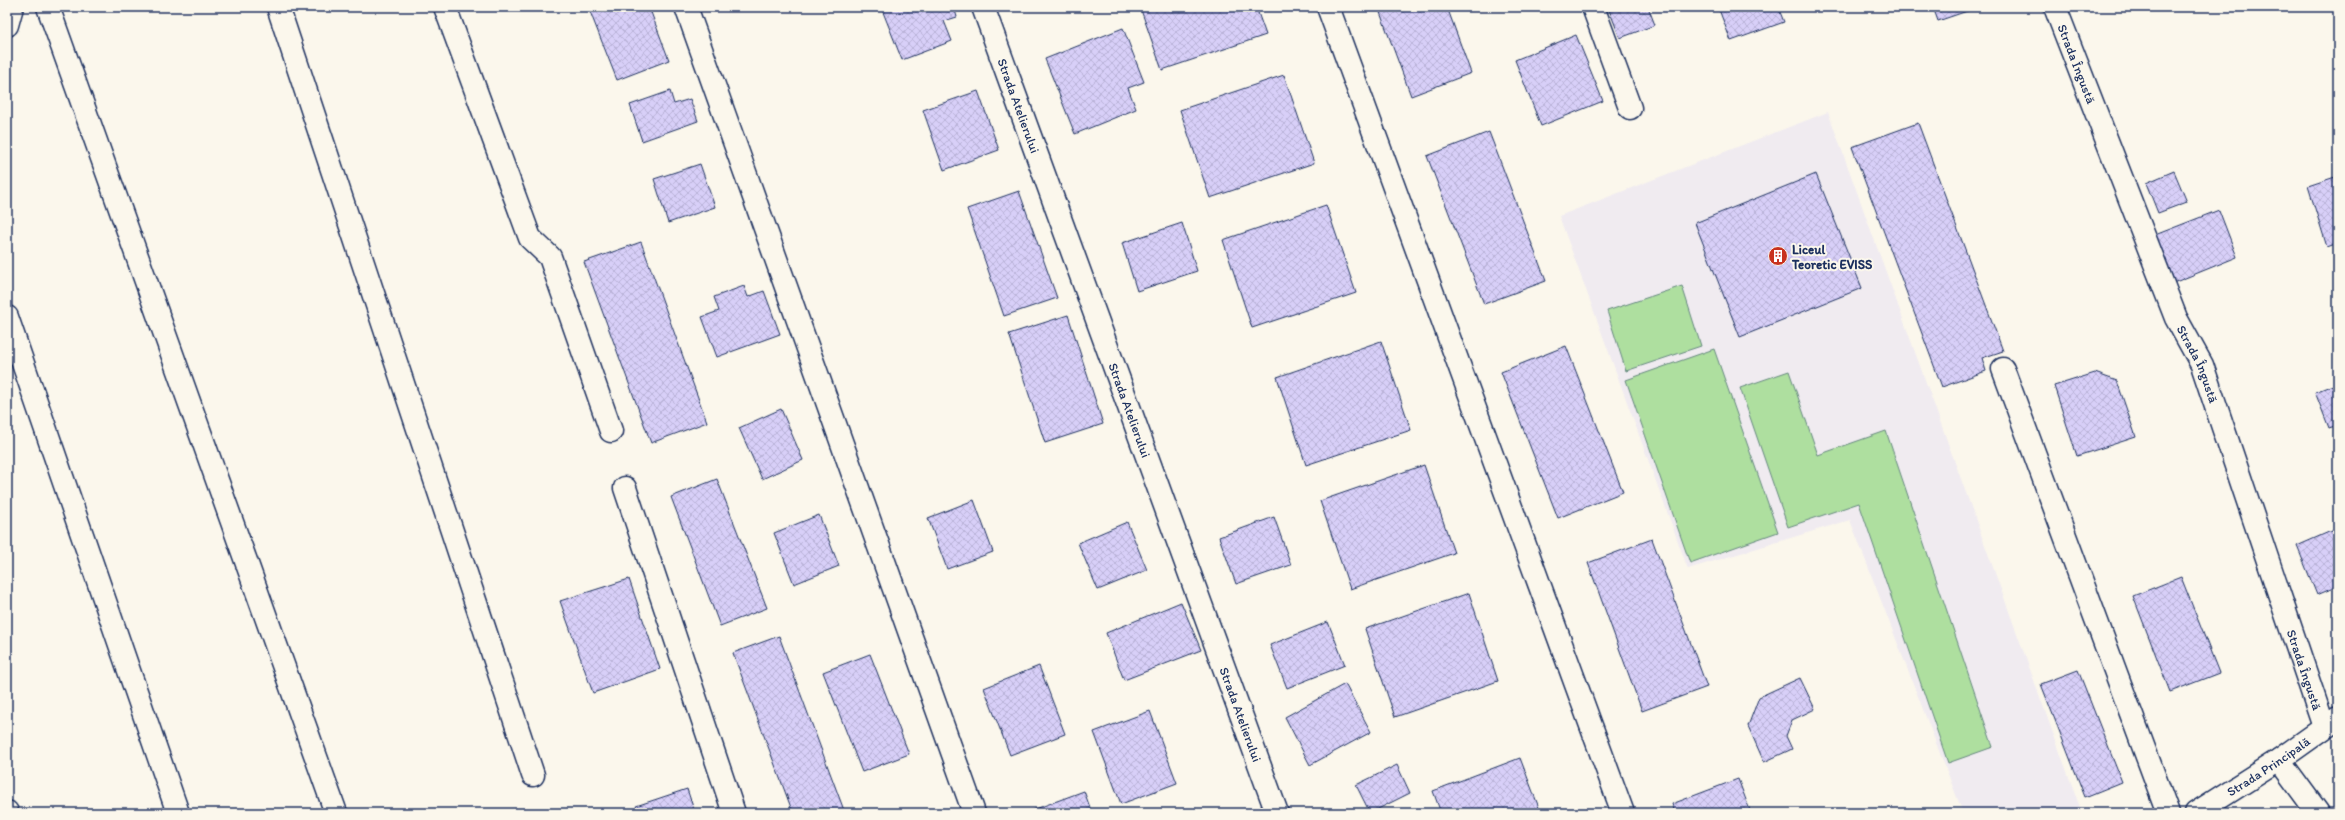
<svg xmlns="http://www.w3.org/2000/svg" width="2345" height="820" viewBox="0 0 2345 820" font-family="Itim,sans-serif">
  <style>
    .built { fill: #f0ebf0 }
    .green { fill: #aedf9f; stroke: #64877e }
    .building { fill: url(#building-cross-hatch); stroke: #1b2f5e }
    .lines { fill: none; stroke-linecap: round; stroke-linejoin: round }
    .minor-casing { stroke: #1b2f5e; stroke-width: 25 }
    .minor { stroke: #fbf7ec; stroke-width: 22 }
    .labels { text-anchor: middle; stroke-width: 4; stroke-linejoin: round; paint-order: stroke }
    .street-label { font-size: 13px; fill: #1b2f5e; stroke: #fbf7ec }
    .poi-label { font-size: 13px; font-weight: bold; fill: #1b2f5e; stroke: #fbf7ec; text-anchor: start }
  </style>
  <defs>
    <pattern id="building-cross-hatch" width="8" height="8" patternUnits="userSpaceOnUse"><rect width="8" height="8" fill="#d8cff8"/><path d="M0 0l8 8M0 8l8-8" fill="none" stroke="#b9b2d7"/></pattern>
  </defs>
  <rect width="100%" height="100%" fill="#fbf7ec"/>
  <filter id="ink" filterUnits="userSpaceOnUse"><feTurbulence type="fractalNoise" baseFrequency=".025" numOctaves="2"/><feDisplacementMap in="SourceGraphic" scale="8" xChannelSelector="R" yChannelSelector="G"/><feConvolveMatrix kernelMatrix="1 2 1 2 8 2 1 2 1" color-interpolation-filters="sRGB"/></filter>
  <g filter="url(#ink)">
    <!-- built -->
    <path class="built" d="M1828,112L2082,813H1963L1850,520L1688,569L1559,216Z"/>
    <!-- green -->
    <g class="green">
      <path d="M1682,286L1701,346L1626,371L1607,311Z"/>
      <path d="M1714,349L1778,532L1690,563L1626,380Z"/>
      <path d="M1789,371L1818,455L1886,431L1993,747L1948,763L1859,503L1788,527L1740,388Z"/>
    </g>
    <!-- building -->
    <g class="building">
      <path d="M594,7H649L669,60L617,80L589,9Z"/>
      <path d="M881,7H954L957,17L944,21L952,41L902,60Z"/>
      <path d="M1140,7H1256L1266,35L1162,70Z"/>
      <path d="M1378,7H1447L1471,73L1411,96Z"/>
      <path d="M1608,7H1648L1655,25L1620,38Z"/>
      <path d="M1718,7H1778L1784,22L1731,41Z"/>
      <path d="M1933,7H1979L1938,21Z"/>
      <path d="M1123,28L1144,82L1128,88L1136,109L1075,134L1045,59Z"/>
      <path d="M1576,35L1603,101L1541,126L1515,60Z"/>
      <path d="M1284,75L1314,163L1210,198L1180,110Z"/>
      <path d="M670,91L674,104L690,99L698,121L642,141L630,105Z"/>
      <path d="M978,91L999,150L944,170L923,110Z"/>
      <path d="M1918,123L2003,351L1982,358L1986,371L1942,387L1852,147Z"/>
      <path d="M1489,132L1546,281L1484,304L1427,156Z"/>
      <path d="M700,164L715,207L668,223L654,179Z"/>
      <path d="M2174,171L2187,202L2158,213L2146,183Z"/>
      <path d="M1816,174L1862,288L1740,337L1695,223Z"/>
      <path d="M2338,176V243L2327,247L2308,186Z"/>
      <path d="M1019,191L1057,298L1004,316L967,209Z"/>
      <path d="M1326,205L1356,293L1252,328L1223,240Z"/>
      <path d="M2219,210L2237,257L2173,283L2155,235Z"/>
      <path d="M1182,223L1197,271L1137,291L1122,243Z"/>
      <path d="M641,242L707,422L651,443L584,262Z"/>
      <path d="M744,286L748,297L764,291L780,334L717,357L702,317L719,311L714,297Z"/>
      <path d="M1068,315L1103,424L1045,443L1009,334Z"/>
      <path d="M1381,341L1411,430L1306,465L1277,377Z"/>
      <path d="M1566,346L1623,492L1558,518L1501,372Z"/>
      <path d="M2095,373L2117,381L2136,437L2077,456L2054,386Z"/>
      <path d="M2338,383V425L2329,428L2315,392Z"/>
      <path d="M781,409L803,460L762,479L739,428Z"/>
      <path d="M1424,465L1454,553L1350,589L1320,501Z"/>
      <path d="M717,479L767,608L720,626L671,497Z"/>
      <path d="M974,500L993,552L947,569L928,518Z"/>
      <path d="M819,515L839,566L794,584L774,533Z"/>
      <path d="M1274,517L1291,565L1236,584L1219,537Z"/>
      <path d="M1127,522L1147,570L1098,590L1078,543Z"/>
      <path d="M2338,528V586L2317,595L2297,546Z"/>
      <path d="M1652,539L1707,687L1642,711L1588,563Z"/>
      <path d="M2181,577L2219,673L2170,692L2133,596Z"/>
      <path d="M629,579L660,669L593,693L560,601Z"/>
      <path d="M1469,593L1498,681L1395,717L1365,629Z"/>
      <path d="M1181,602L1201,650L1124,680L1106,633Z"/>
      <path d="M1328,622L1345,665L1287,688L1270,645Z"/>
      <path d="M779,636L845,813H793L733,653Z"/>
      <path d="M870,654L909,754L862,772L823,672Z"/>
      <path d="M1039,666L1065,734L1010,755L984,688Z"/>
      <path d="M2078,670L2122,782L2085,797L2041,684Z"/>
      <path d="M1800,678L1815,709L1792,720L1786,736L1792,749L1764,762L1748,726L1759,697Z"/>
      <path d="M1345,684L1371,732L1310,765L1285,717Z"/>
      <path d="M1150,711L1177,783L1121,804L1094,732Z"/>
      <path d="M1520,758L1541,813H1441L1433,791Z"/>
      <path d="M1397,765L1410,793L1370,813L1356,785Z"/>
      <path d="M1738,779L1751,813H1675L1672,804Z"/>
      <path d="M687,789L695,813H639L636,806Z"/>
      <path d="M1084,791L1092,813H1031L1030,811Z"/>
    </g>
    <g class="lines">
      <!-- minor casing -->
      <g class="minor-casing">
        <g id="minor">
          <path d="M48,7L336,813"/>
          <path d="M278,7L533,775"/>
          <path d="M445,7L530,238L550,257L611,431"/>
          <path d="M686,7L974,813"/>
          <path id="s1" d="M983,7L1277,813"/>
          <path d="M1328,7L1623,813"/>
          <path d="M1593,7L1630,108"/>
          <path id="s2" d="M2055,7L2176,318L2202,365L2324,727"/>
          <path d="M7,25L12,7"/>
          <path d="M7,317L178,813"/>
          <path d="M2003,369L2168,813"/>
          <path d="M625,488L734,813"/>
          <path d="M2279,760L2318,813"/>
          <path d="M7,812V813"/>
          <path id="s3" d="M2196,813L2279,760L2338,718"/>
        </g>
      </g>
      <!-- minor -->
      <use href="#minor" class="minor"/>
    </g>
  </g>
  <!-- icons -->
  <defs>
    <g id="building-disc" transform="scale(1)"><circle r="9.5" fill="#c8321e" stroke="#fbf7ec"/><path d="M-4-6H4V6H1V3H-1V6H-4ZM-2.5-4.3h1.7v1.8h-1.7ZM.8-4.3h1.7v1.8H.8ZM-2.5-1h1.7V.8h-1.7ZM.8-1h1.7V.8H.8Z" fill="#fff"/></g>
  </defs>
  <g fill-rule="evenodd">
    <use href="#building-disc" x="1778" y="256"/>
  </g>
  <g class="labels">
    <!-- street labels -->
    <g class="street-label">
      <text dy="5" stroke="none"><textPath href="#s2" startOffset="61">Strada Îngustă</textPath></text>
      <text dy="5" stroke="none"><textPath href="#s1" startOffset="105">Strada Atelierului</textPath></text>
      <text dy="5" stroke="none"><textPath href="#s2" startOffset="385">Strada Îngustă</textPath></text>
      <text dy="5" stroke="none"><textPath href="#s1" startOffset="429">Strada Atelierului</textPath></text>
      <text dy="5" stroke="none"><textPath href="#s2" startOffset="709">Strada Îngustă</textPath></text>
      <text dy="5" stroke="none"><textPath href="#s1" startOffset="753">Strada Atelierului</textPath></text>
      <text dy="5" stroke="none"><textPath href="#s3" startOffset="86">Strada Principală</textPath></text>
    </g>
    <!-- poi labels -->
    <g class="poi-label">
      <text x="1792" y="254">Liceul<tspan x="1792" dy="15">Teoretic EVISS</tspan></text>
    </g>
  </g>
  <!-- margin -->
  <rect width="2345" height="820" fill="none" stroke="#fbf7ec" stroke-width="24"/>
  <rect x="12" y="12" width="2321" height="796" fill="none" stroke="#1b2f5e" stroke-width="1.5" filter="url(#ink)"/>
</svg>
